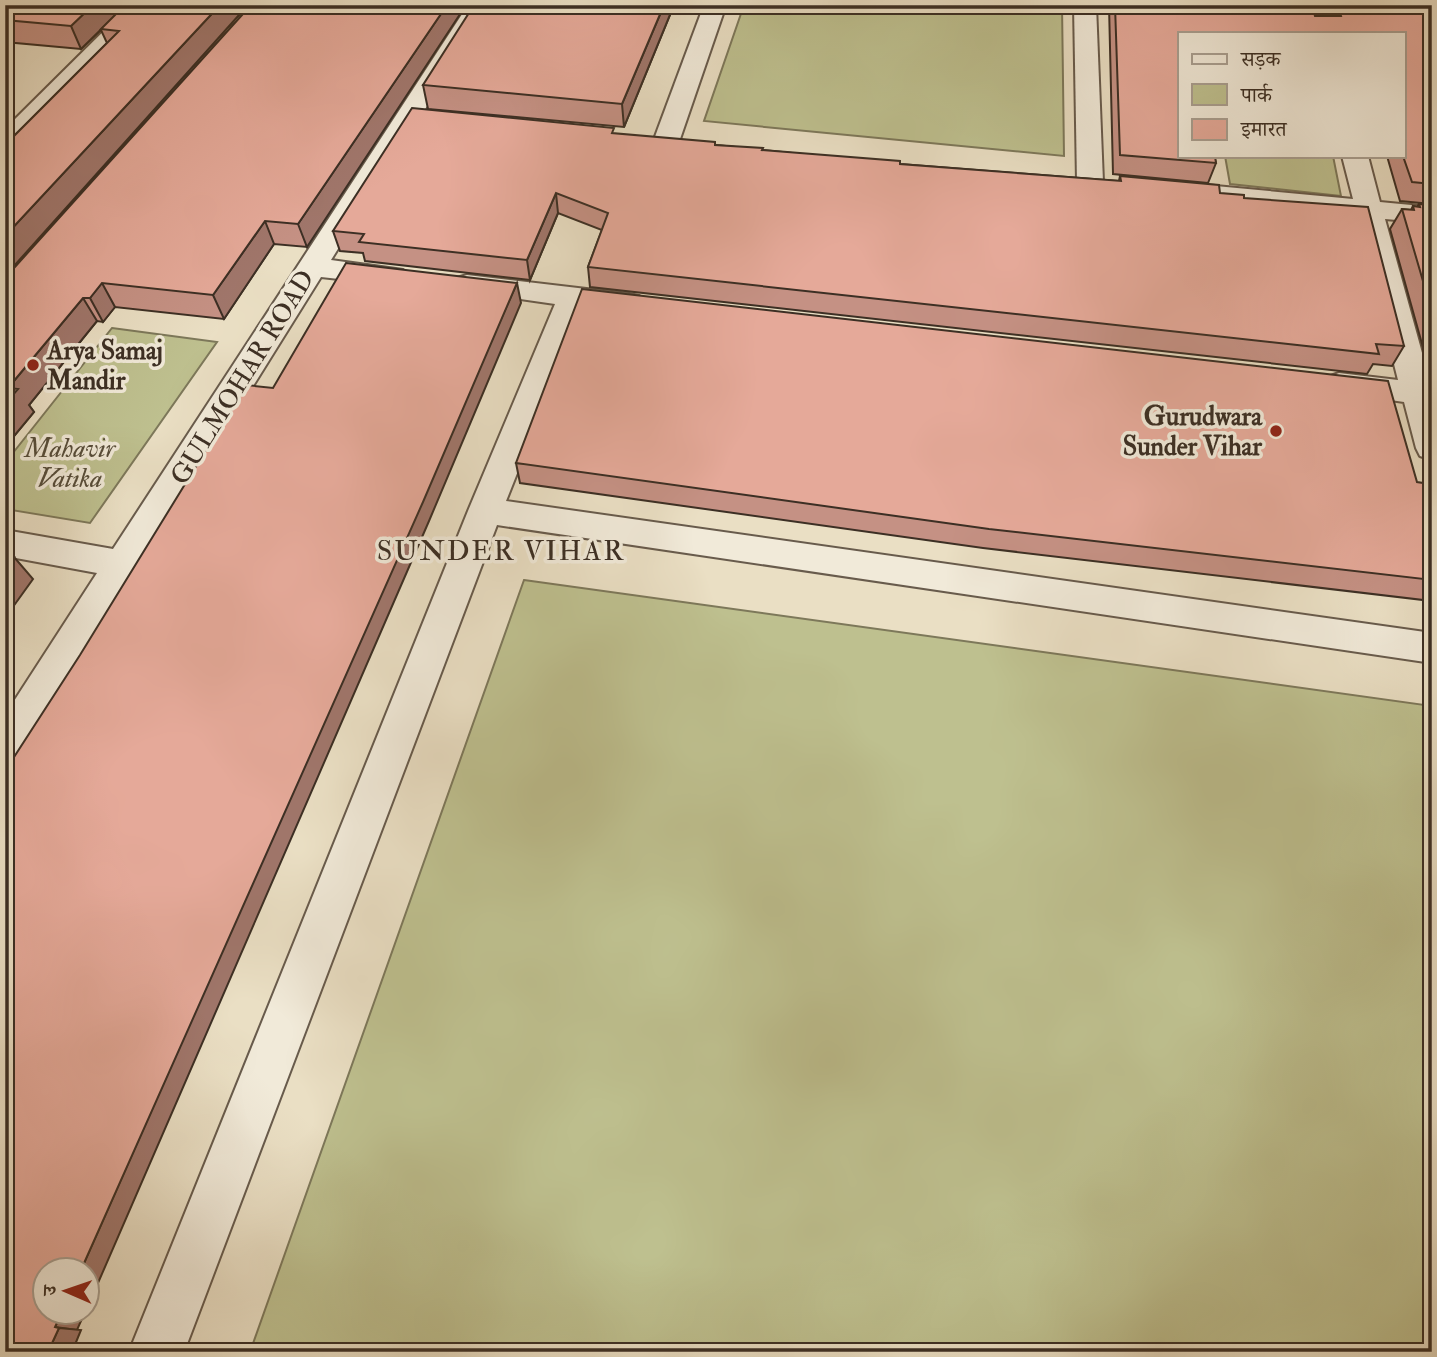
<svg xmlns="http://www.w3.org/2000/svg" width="1437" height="1357" viewBox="0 0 1437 1357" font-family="'IM FELL Double Pica','Noto Serif Devanagari',serif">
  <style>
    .green { fill: #bec08f; stroke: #7d785a; stroke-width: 2 }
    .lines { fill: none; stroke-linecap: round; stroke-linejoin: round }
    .street-casing { stroke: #685b4c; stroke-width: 4 }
    .street { fill: #f1ead9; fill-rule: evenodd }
    .wall { fill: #c59184; stroke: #3c2f24; stroke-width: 2 }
    .shaded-wall { fill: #a0766b; stroke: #3c2f24; stroke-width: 2 }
    .building { fill: #e5a999; stroke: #3c2f24; stroke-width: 2 }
    .poi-dot { fill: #8f2418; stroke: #f1ead9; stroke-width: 2.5 }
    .labels { text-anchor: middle; stroke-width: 7; stroke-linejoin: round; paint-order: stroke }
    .poi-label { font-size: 26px; font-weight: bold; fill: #3c2f24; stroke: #f1ead9; text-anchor: start }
    .street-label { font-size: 26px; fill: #3c2f24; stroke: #f1ead9 }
    .park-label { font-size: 26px; font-style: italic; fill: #564c39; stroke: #f1ead9 }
    .neighbourhood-label { font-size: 28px; letter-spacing: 2px; fill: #3c2f24; stroke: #f1ead9 }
  </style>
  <rect width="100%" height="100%" fill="#eadfc4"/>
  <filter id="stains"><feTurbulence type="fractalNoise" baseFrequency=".00286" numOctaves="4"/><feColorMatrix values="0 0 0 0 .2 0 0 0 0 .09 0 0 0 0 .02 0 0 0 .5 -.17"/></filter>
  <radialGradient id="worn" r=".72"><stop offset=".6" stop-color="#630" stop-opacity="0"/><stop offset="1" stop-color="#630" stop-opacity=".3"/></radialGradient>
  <!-- green -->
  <g class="green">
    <path d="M744,5H1062L1064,156L704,121Z"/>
    <path d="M1225,156H1333L1341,196L1230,184Z"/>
    <path d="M112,328L217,342L90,523L5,509V463Z"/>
    <path d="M524,580L1432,706V1352H250Z"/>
  </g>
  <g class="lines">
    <!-- street casing -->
    <g class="street-casing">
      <g id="street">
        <path d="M130,5H154L14,149L5,152V129Z"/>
        <path d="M468,5H490L331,260L403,270L407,276L403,282L393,285L321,277L19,761L5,766V715L97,573L5,556V530L113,549Z"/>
        <path d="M704,5H726L679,142L675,147L666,150L657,147L653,142Z"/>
        <path d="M1074,5H1096L1103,182L1099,188L1090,190L1081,188L1077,182Z"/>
        <path d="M1342,156H1368L1380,202L1432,207V223L1385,219L1432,389V460L1420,456L1416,448L1404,402L1328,391L1323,384L1328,377L1339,373L1398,380L1357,216L1194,200L1185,198L1181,192L1185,186L1194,184L1353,199Z"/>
        <path d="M467,275L629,294L639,296L644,303L639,310L629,312L583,307L506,501L1432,633V663L497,525L184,1352H129L468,511L555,304L457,290L453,284L457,278Z"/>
      </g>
    </g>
    <!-- street -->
    <use href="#street" class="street"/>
  </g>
  <!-- wall -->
  <g class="wall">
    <path d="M5,5H248L5,276V145L107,43L101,30L81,49L5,42Z"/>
    <path d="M251,5L307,247L274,244L224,319L115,307L103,322L97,321L29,405L34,412L5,447V278Z"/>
    <path d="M674,5L624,127L428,109L423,85Z"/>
    <path d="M1109,5H1312L1315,16H1327L1324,5H1432V204L1400,201L1387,156H1404V33H1180L1216,163L1208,183L1113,174Z"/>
    <path d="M615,134L763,150L900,164L1119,181L1120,176L1244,198L1404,346L1392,366L1373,364L1367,374L590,287L588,267L602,230L558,213L530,280L365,261L363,253L340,251L333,231Z"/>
    <path d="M1419,204L1432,205V369H1429L1390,229L1402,209L1411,210L1413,206L1417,207Z"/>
    <path d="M516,463L1432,514V601L983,548L520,483Z"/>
  </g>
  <!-- shaded-wall -->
  <g class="shaded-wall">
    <path d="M93,5H126L81,49L71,26Z"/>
    <path d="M220,5H248L5,276V236Z"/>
    <path d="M447,5H466L307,247L298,224Z"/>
    <path d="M664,5H674L624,127L622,104Z"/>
    <path d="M556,193L558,213L530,280L527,260Z"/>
    <path d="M265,221L274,244L224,319L213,295Z"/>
    <path d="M102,283L115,307L103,322L90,298Z"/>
    <path d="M517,283L521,303L429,521L88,1306V1270H81Z"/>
    <path d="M83,298L97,321L29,405L34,412L5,447V404L8,388Z"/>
    <path d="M14,557L33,579L5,618V570Z"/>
    <path d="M62,1312H85L77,1330L55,1327Z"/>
    <path d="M59,1328L81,1330L72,1352H48Z"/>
  </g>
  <!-- building -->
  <g class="building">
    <path d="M5,5H93L71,26L5,20Z"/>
    <path d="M125,5H220L5,236V145L119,31L101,29Z"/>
    <path d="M251,5H447L298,224L265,221L213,295L102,283L90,298H83L8,388L18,389L5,404V278Z"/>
    <path d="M474,5H664L622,104L423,85Z"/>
    <path d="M1115,5H1312L1315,16H1341L1338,5H1432V184L1412,182L1403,156L1404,33H1180V156H1215L1216,163L1120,155Z"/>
    <path d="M412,108L614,128L612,133L715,142V145L763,148L762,150L900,161V164L1121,181L1120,176L1219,185L1220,193L1244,195V198L1368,207L1404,346L1376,344L1379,354L588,267L608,213L556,193L527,260L359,242L364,234L333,231Z"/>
    <path d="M1419,204L1432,205V312L1402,209L1414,210L1413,206L1420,207Z"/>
    <path d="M346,263L517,283L423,502L81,1270H46V1312H62L55,1327L59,1328L48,1352H5V771L80,655L246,385L273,388Z"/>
    <path d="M582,289L1388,381L1417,482L1423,483L1432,514V580L989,529L516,463Z"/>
    <path d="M5,556L14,557L5,570Z"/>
  </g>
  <!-- markers -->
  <g class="poi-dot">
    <circle cx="33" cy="365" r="7"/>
    <circle cx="1276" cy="431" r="7"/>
  </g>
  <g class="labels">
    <!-- poi labels -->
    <g class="poi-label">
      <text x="47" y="359">Arya Samaj<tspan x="47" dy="30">Mandir</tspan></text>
      <text x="1262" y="425" text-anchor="end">Gurudwara<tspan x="1262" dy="30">Sunder Vihar</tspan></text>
    </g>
    <!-- street labels -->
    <g class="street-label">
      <text transform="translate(242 377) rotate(-58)" y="9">GULMOHAR ROAD</text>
    </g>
    <!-- park labels -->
    <g class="park-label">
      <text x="70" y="457">Mahavir<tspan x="70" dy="30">Vatika</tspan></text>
    </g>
    <!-- neighbourhood labels -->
    <g class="neighbourhood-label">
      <text x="501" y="560">SUNDER VIHAR</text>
    </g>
  </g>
  <!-- margin -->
  <rect width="1437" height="1357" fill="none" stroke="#eadfc4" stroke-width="28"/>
  <rect x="7" y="7" width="1423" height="1343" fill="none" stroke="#3c2f24" stroke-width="3.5"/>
  <rect x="14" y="14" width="1409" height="1329" fill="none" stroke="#3c2f24" stroke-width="2"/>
  <!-- legend -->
  <rect x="1178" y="32" width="228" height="126" fill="#f1ead9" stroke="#a99f91" stroke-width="2"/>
  <rect x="1192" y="54" width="35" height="10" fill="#f1ead9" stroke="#a99f91" stroke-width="2"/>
  <text x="1241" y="66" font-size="21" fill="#3c2f24">सड़क</text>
  <rect x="1192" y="84" width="35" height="21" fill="#bec08f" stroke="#a99f91" stroke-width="2"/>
  <text x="1241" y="102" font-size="21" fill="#3c2f24">पार्क</text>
  <rect x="1192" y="119" width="35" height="21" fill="#e5a999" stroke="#a99f91" stroke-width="2"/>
  <text x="1241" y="136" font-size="21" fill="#3c2f24">इमारत</text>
  <!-- north arrow -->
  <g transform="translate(66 1291) rotate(272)"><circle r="33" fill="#f1ead9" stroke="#a99f91" stroke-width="2"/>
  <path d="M0-5L12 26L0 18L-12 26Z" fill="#8f2418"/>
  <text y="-10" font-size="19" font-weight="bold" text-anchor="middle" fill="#3c2f24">उ</text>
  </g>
  <rect width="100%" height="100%" filter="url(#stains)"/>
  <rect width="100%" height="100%" fill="url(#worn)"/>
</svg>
